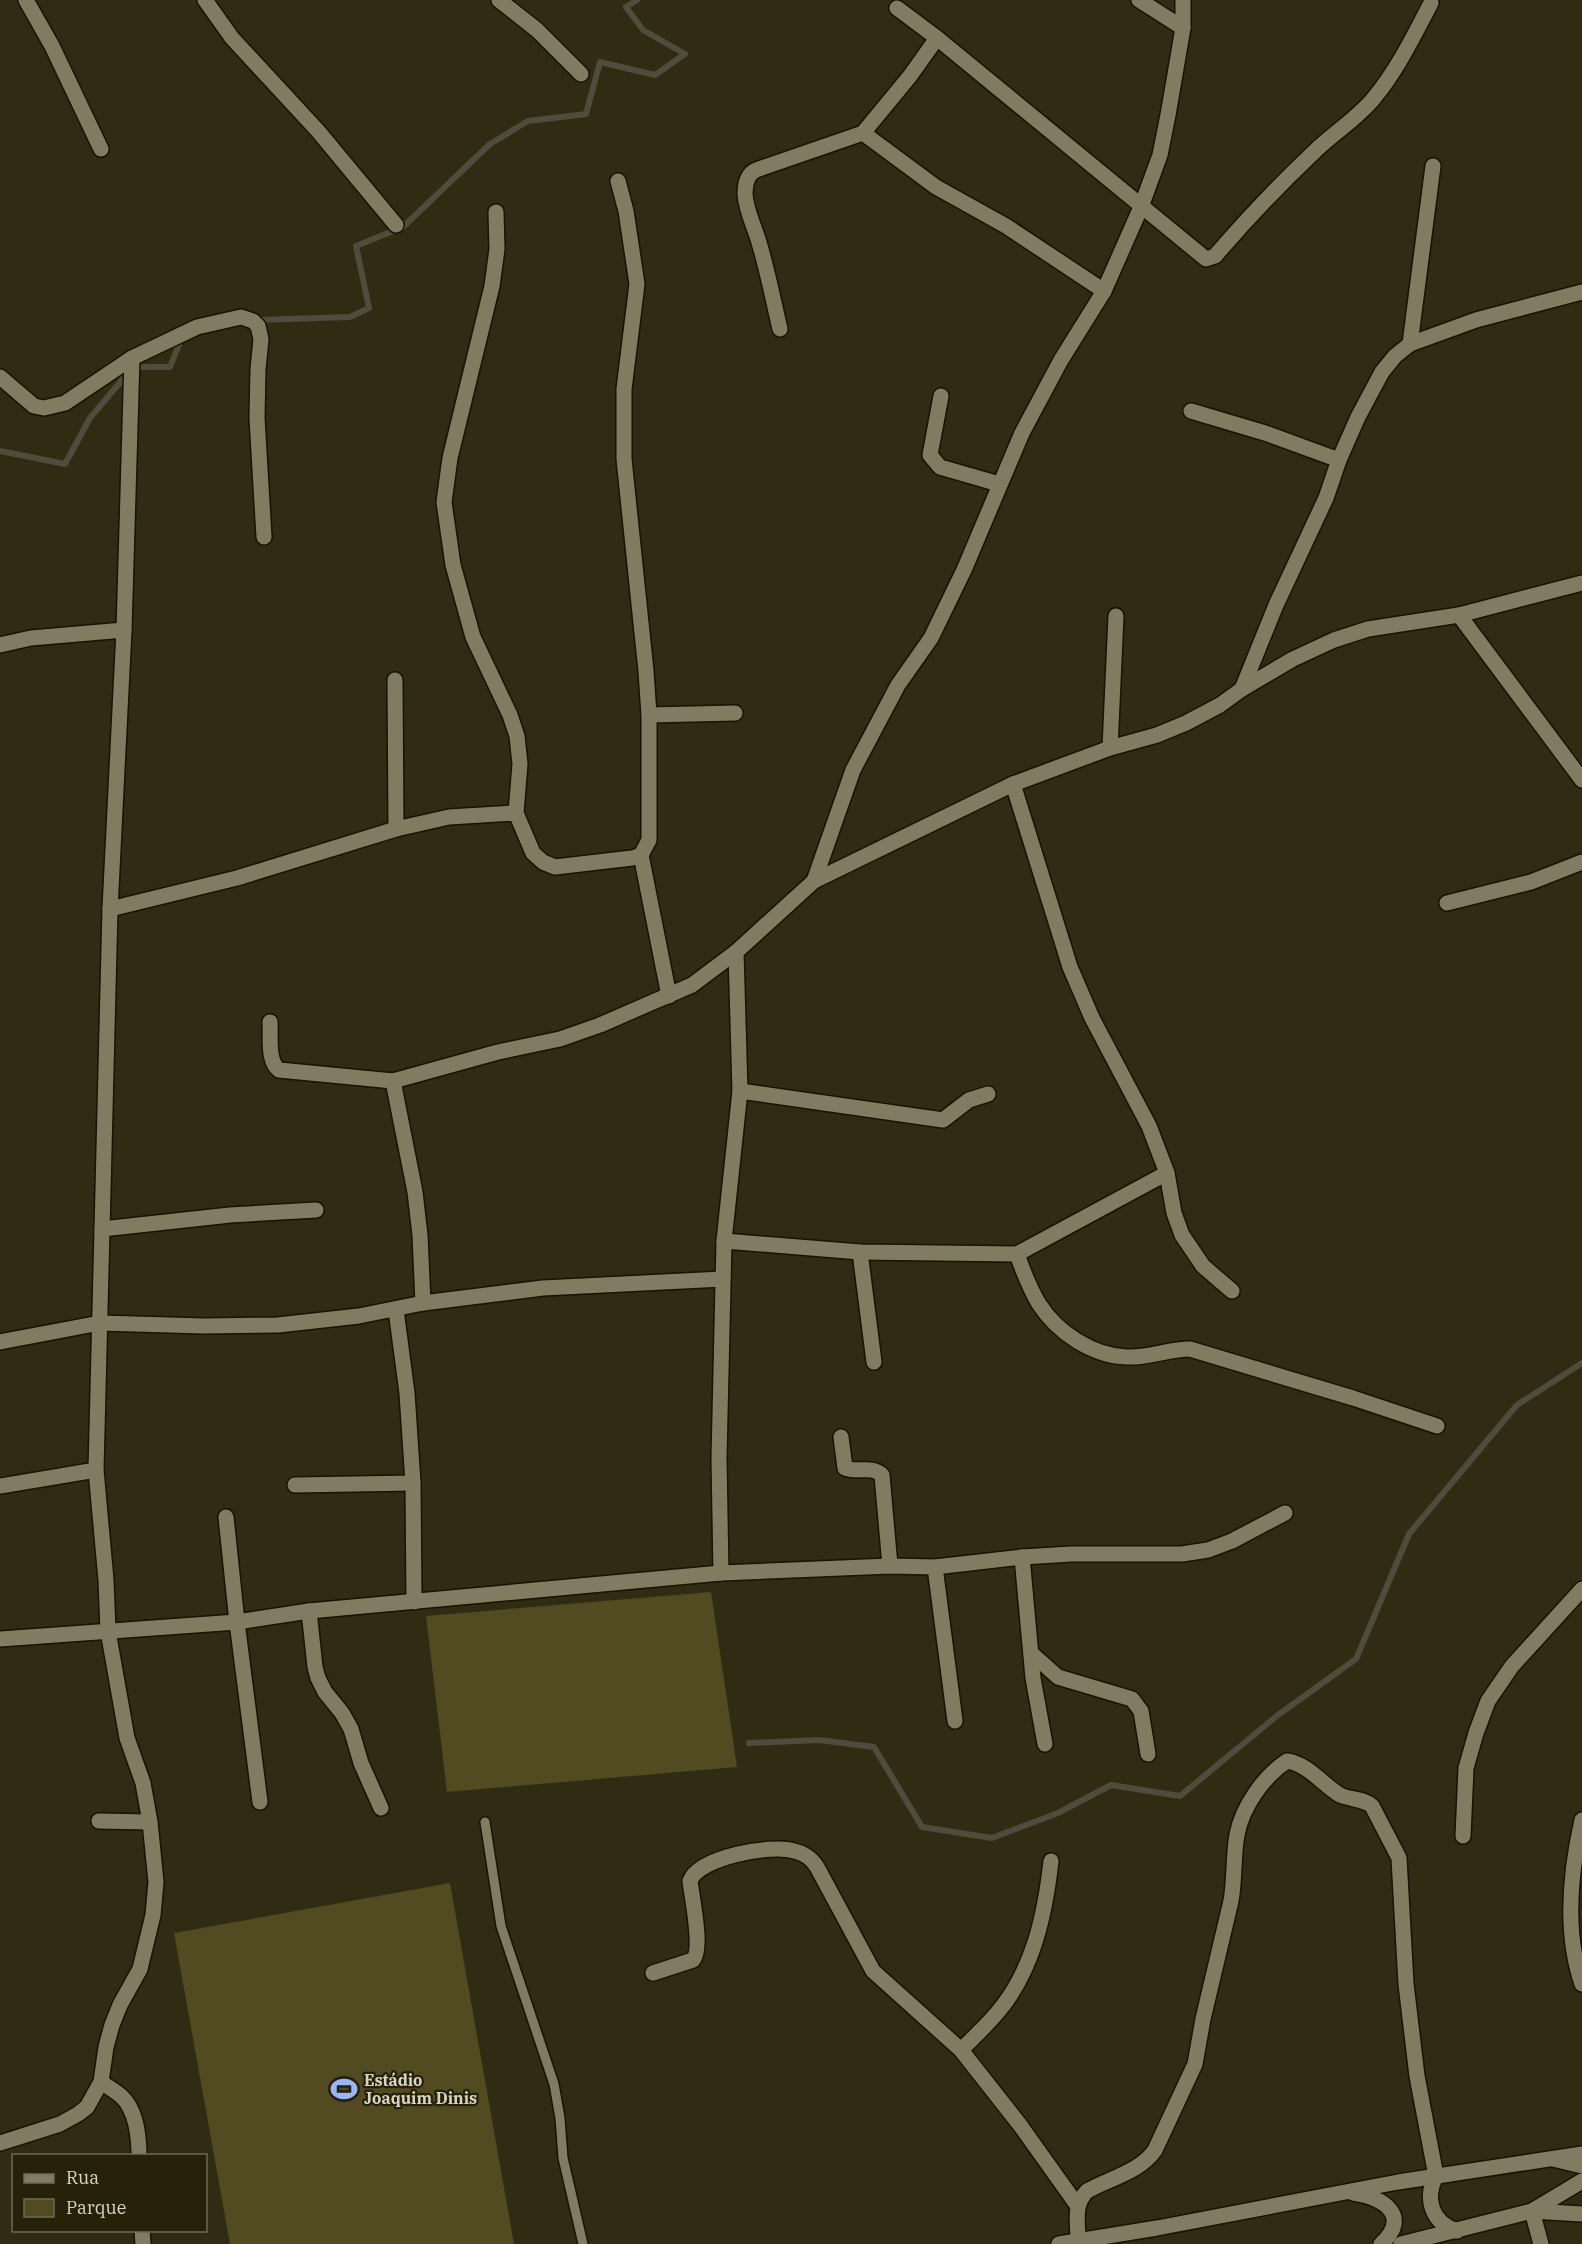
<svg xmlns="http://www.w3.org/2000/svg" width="1582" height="2244" viewBox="0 0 1582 2244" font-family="'IBM Plex Serif',serif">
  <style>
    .green { fill: #524a20 }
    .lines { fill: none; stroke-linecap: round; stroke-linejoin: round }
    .stream { stroke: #504b3b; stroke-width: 6 }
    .service-casing { stroke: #181300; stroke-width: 12 }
    .minor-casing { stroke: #181300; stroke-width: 18 }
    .tertiary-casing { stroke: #181300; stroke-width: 18 }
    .service { stroke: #817c61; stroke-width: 9 }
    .minor { stroke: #817c61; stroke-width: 15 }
    .tertiary { stroke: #817c61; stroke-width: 15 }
    .labels { text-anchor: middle; stroke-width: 4.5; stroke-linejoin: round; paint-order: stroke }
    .poi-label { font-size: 16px; font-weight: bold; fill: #d7d5c6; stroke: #262108; text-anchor: start }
  </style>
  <rect width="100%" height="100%" fill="#302b12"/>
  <!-- green -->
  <g class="green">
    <path d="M711,1592L737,1767L447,1792L426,1616Z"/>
    <path d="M450,1883L514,2244H230L174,1933Z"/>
  </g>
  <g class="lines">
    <!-- stream -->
    <g class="stream">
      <path d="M257,320L350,317L369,308L356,246L403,227L490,144L528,121L586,114L600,62L655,75L685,54L643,30L626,7L637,0"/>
      <path d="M0,451L65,464L90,418L133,367H170L182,337"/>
      <path d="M749,1743L819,1740L874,1747L922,1827L992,1838L1058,1813L1111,1785L1180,1796L1278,1715L1356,1659L1409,1534L1517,1405L1582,1363"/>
    </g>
    <!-- service casing -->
    <g class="service-casing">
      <path id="service" d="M485,1822L501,1926L554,2084L560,2118L563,2158L583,2244"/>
    </g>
    <!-- minor casing -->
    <g class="minor-casing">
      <g id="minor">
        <path d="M26,0L52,46L101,149"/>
        <path d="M205,0L232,38L318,131L396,225"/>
        <path d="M499,0L537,30L581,74"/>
        <path d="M1139,0L1183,28"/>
        <path d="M897,8L937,38L1206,259L1215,256C1246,220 1278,186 1313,153C1333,133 1357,119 1374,98C1398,69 1414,35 1431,3"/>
        <path d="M863,133L936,187L1006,226L1104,291"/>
        <path d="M618,181L626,211L637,284L624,389V459L646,671L649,715V840L641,855L669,996"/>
        <path d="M496,212L497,249L492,286L450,458L444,502L453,565L473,637L510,715L517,736L520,764L516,813"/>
        <path d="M780,329C773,299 767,268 758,239C753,223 746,210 745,194C745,184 747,174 756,170L863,133L910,76L937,38"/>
        <path d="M1410,344L1433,166"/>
        <path d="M0,377L34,406L44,408L65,403L132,358L197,327L241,317L253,321L258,326L261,339L258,369L257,418L264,537"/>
        <path d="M941,396L930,455L940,467L999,484"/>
        <path d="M1191,411L1265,433L1339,460"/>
        <path d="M1459,615L1582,780"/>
        <path d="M0,645L31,638L124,630"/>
        <path d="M395,680L396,829"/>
        <path d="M1242,689L1293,659L1334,640L1368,629L1459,615L1582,583"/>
        <path d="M649,715L735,713"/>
        <path d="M1110,748L1116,616"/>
        <path d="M1013,784L1070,967L1092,1018L1149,1126L1167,1173L1174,1213L1182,1235L1203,1266L1232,1291"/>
        <path d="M814,881L853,770L898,685L931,638L964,570L1022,433L1061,360L1104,291L1141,207L1160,155L1168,115L1183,28V0"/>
        <path d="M1447,903L1531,882L1582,862"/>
        <path d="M110,909L237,878L396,829L449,817L516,813L533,853L543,862L555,867L632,858L641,855"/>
        <path d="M270,1022C271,1036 267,1061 279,1070L393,1081"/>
        <path d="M740,1091L943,1120L969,1100L988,1094"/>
        <path d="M102,1229L230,1215L316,1210"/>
        <path d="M724,1241L860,1252L1017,1254C1023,1271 1030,1289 1039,1304C1057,1332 1092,1356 1127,1357C1148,1358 1169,1349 1190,1349L1353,1398L1437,1426"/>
        <path d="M860,1252L874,1362"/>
        <path d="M1017,1254L1167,1173"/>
        <path d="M423,1303L420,1235L415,1192L393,1081L498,1052L560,1039L600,1025L692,985L736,952"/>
        <path d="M396,1310L407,1393L413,1483L414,1602"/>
        <path d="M0,1342L100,1323L204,1326L278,1325L359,1316L423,1303L543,1288L723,1279"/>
        <path d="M841,1437L845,1468C858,1473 871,1465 882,1475L890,1566"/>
        <path d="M295,1485L413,1483"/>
        <path d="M0,1486L96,1470"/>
        <path d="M226,1517L237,1622L260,1802"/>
        <path d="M1022,1557L1033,1678L1045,1744"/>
        <path d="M935,1567L955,1721"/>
        <path d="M721,1573L719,1458L724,1241L740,1091L736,952L814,881L1013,784L1110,748L1157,735L1186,723L1220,705L1242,689L1276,605L1326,498L1339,460L1358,417L1382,372L1395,356L1410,344L1476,320L1582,292"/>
        <path d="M309,1611L315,1667L318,1678L325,1692L342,1713L351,1729L361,1763L381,1808"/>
        <path d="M0,1639L237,1622L309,1611L721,1573L890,1566L935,1567L1022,1557L1071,1554H1182L1208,1550L1232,1541L1285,1513"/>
        <path d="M1031,1653L1058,1677L1132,1699L1141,1711L1148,1754"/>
        <path d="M1582,1820C1570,1873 1564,1932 1582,1984"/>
        <path d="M99,1821L150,1822"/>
        <path d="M1463,1836L1466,1768L1476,1733L1488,1701L1512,1666L1582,1589"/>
        <path d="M653,1973L693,1960C703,1949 692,1898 690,1881C699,1857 771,1844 794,1851C804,1853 812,1859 817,1867L873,1971L961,2050L1020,2125L1077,2205"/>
        <path d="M961,2050C973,2038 986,2026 997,2013C1033,1971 1045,1915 1051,1861"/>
        <path d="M101,2082C108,2087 115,2091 121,2096C136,2109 139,2137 139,2156"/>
        <path d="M0,2143L60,2124L78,2114L87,2107L101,2082L106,2047L112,2025L120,2005L140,1969L153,1915L156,1882L150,1822L143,1783L127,1738L108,1631L106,1580L96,1470L110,909L124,630L132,358"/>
        <path d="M1553,2159L1582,2166"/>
        <path d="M142,2230L143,2244"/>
        <path d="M1078,2240C1078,2220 1073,2206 1087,2191C1110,2178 1140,2172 1155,2150L1195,2064L1203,2019L1231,1901C1235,1879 1233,1856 1237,1835C1242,1807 1264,1776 1287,1761C1308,1764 1322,1784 1340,1795C1351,1800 1363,1798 1372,1806L1399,1858L1406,1984L1417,2076L1436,2176"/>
        <path d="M1541,2244L1532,2211L1582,2214"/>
      </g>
    </g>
    <!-- tertiary casing -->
    <g class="tertiary-casing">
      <g id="tertiary">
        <path d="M1436,2176C1424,2199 1432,2223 1457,2231"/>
        <path d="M1353,2193C1383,2197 1412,2216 1381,2244"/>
        <path d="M1059,2244L1157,2228L1398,2182L1582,2154"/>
        <path d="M1401,2244L1532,2211L1582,2181"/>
      </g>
    </g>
    <!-- service -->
    <use href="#service" class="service"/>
    <!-- minor -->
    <use href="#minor" class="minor"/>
    <!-- tertiary -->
    <use href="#tertiary" class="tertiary"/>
  </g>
  <!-- icons -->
  <defs>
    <g id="stadium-bare" transform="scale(2.07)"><path d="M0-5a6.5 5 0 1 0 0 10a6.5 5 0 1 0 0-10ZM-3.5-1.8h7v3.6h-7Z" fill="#9ab5fd" stroke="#262108" stroke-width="2.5" paint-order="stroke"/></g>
  </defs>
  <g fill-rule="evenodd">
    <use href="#stadium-bare" x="344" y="2089"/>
  </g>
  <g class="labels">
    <!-- poi labels -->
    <g class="poi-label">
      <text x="364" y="2086">Estádio<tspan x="364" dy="18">Joaquim Dinis</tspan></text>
    </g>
  </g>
  <!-- legend -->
  <rect x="12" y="2154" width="195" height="78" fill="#262108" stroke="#6d6954" stroke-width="1.5"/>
  <rect x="24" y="2174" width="30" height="9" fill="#817c61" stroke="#6d6954" stroke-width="1.5"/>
  <text x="66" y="2184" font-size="18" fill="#d7d5c6">Rua</text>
  <rect x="24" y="2199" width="30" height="18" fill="#524a20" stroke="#6d6954" stroke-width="1.5"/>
  <text x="66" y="2214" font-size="18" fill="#d7d5c6">Parque</text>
</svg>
